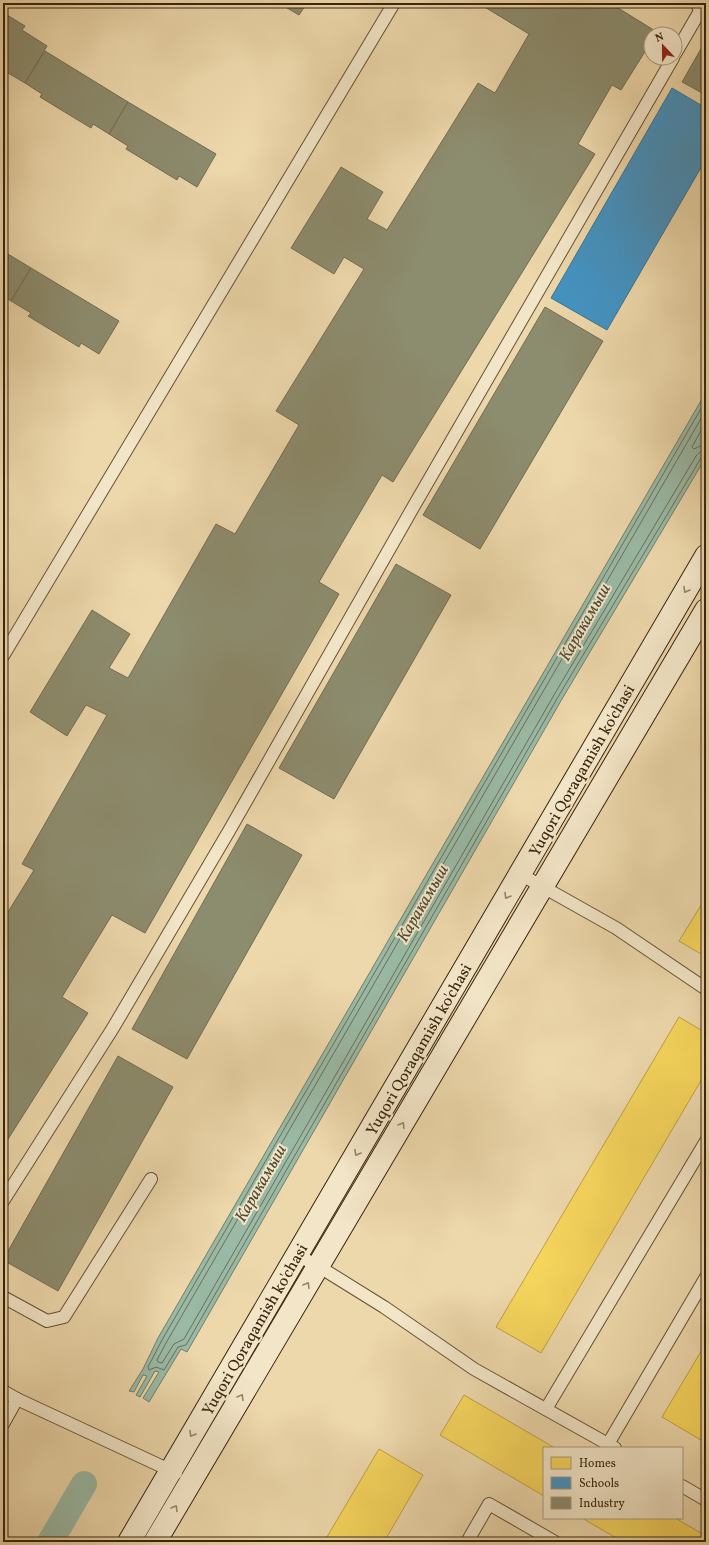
<svg xmlns="http://www.w3.org/2000/svg" width="709" height="1545" viewBox="0 0 709 1545" font-family="Vollkorn,serif">
  <style>
    .water { fill: #9abaa6; stroke: #737e69 }
    .homes { fill: #f6d55c; stroke: #bda045 }
    .schools { fill: #4393c3; stroke: #40728d }
    .industry { fill: #8c8c6e; stroke: #736d51 }
    .lines { fill: none; stroke-linecap: round; stroke-linejoin: round }
    .shore { stroke: #696f5a; stroke-width: 1 }
    .canal { stroke: #9abaa6; stroke-width: 26 }
    .lane-casing { stroke: #655135; stroke-width: 14 }
    .secondary-casing { stroke: #38240e; stroke-width: 24 }
    .lane { stroke: #f3e6c8; stroke-width: 12 }
    .secondary { stroke: #f3e6c8; stroke-width: 22 }
    .oneway { stroke: #96856b }
    .labels { text-anchor: middle; stroke-width: 4; stroke-linejoin: round; paint-order: stroke }
    .street-label { font-size: 16px; fill: #38240e; stroke: #f3e6c8 }
    .water-label { font-size: 17px; font-style: italic; fill: #504a34; stroke: #f3e6c8 }
  </style>
  <rect width="100%" height="100%" fill="#edd8ab"/>
  <filter id="stains"><feTurbulence type="fractalNoise" baseFrequency=".005" numOctaves="4"/><feColorMatrix values="0 0 0 0 .2 0 0 0 0 .09 0 0 0 0 .02 0 0 0 .5 -.17"/></filter>
  <radialGradient id="worn" r=".72"><stop offset=".6" stop-color="#630" stop-opacity="0"/><stop offset="1" stop-color="#630" stop-opacity=".3"/></radialGradient>
  <!-- water -->
  <path class="water" d="M706,392V457L562,699L187,1352L181,1349L149,1402L143,1398L159,1372L155,1371L140,1397L136,1395L147,1376L143,1375L134,1392L129,1391L143,1369L158,1338Z"/>
  <!-- homes -->
  <g class="homes">
    <path d="M706,897V957L679,941Z"/>
    <path d="M679,1017L706,1033V1072L541,1353L496,1327Z"/>
    <path d="M706,1343V1443L662,1417Z"/>
    <path d="M464,1395L555,1448H544V1496L440,1435Z"/>
    <path d="M379,1449L423,1475L384,1542H324Z"/>
    <path d="M582,1518H675L706,1536V1542H623Z"/>
  </g>
  <!-- schools -->
  <path class="schools" d="M672,88L706,108V159L607,330L551,298Z"/>
  <!-- industry -->
  <g class="industry">
    <path d="M271,3H307L299,15L282,5L279,8Z"/>
    <path d="M478,3H610L657,32L656,34H651V42L621,90L612,85L578,144L595,154L393,482L382,475L319,582L339,594L145,933L112,915L62,997L88,1013L3,1147V920L34,870L22,864L107,715L86,705L67,736L30,712L92,610L130,634L109,668L128,678L216,524L235,534L299,425L276,411L364,269L344,257L334,274L291,248L341,167L383,192L367,219L387,230L478,83L495,93L529,34Z"/>
    <path d="M7,15L25,26L22,30L47,46L25,83L3,70L5,66L3,65V20Z"/>
    <path d="M706,40V95L682,82Z"/>
    <path d="M45,51L128,102L109,134L93,124L91,128L40,97L42,94L25,83Z"/>
    <path d="M128,102L216,154L197,187L179,176L177,180L126,149L128,146L109,134Z"/>
    <path d="M3,251L31,268L11,301L3,296Z"/>
    <path d="M31,268L119,321L99,354L81,343L79,347L28,316L31,313L11,301Z"/>
    <path d="M545,307L603,341L480,549L423,515Z"/>
    <path d="M396,564L451,595L334,799L279,768Z"/>
    <path d="M247,824L302,855L187,1059L132,1029Z"/>
    <path d="M118,1056L173,1087L58,1291L3,1260Z"/>
  </g>
  <g class="lines">
    <!-- shore -->
    <g class="shore">
      <path d="M706,400L162,1340L148,1367L149,1370L156,1367L164,1370L178,1347L186,1345L558,697L701,458L706,456"/>
      <path d="M706,410L166,1343L157,1360L158,1362L162,1363L174,1344L184,1339L554,695L696,456L700,452L706,451"/>
      <path d="M706,422L692,447L694,449L700,446L706,445"/>
    </g>
    <!-- canal -->
    <path class="canal" d="M50,1542L84,1484"/>
    <!-- lane casing -->
    <g class="lane-casing">
      <g id="lane">
        <path d="M675,54L700,11L697,3"/>
        <path d="M3,656L394,3"/>
        <path d="M520,874L616,928L706,989"/>
        <path d="M3,1201L113,1028L229,831L411,511L673,58"/>
        <path d="M297,1255L318,1266L384,1307L474,1369L615,1448"/>
        <path d="M3,1297L47,1321L64,1317L151,1179"/>
        <path d="M3,1391L17,1399L176,1473"/>
        <path d="M546,1409L706,1141"/>
        <path d="M3,1424L17,1399"/>
        <path d="M608,1444L706,1277"/>
        <path d="M682,1486L706,1500"/>
        <path d="M467,1542L489,1504L555,1542"/>
      </g>
    </g>
    <!-- secondary casing -->
    <g class="secondary-casing">
      <g id="secondary">
        <path d="M129,1542L706,556"/>
        <path d="M155,1542L706,610"/>
      </g>
    </g>
    <!-- lane -->
    <use href="#lane" class="lane"/>
    <!-- secondary -->
    <use href="#secondary" class="secondary"/>
  </g>
  <!-- one-way arrows -->
  <defs><path id="oneway-chevron" d="M-2-3.5L2.5 0L-2 3.5" fill="none" stroke-width="1.6" stroke-linecap="round" stroke-linejoin="round"/></defs>
  <g class="oneway">
    <use href="#oneway-chevron" transform="translate(686 590) rotate(120)"/>
    <use href="#oneway-chevron" transform="translate(507 896) rotate(120)"/>
    <use href="#oneway-chevron" transform="translate(402 1125) rotate(-59)"/>
    <use href="#oneway-chevron" transform="translate(357 1153) rotate(120)"/>
    <use href="#oneway-chevron" transform="translate(307 1285) rotate(-59)"/>
    <use href="#oneway-chevron" transform="translate(241 1397) rotate(-59)"/>
    <use href="#oneway-chevron" transform="translate(192 1434) rotate(120)"/>
    <use href="#oneway-chevron" transform="translate(175 1508) rotate(-59)"/>
  </g>
  <g class="labels">
    <!-- street labels -->
    <g class="street-label">
      <text transform="translate(581 770) rotate(-60)" y="6">Yuqori Qoraqamish ko'chasi</text>
      <text transform="translate(418 1049) rotate(-60)" y="6">Yuqori Qoraqamish ko'chasi</text>
      <text transform="translate(254 1329) rotate(-60)" y="6">Yuqori Qoraqamish ko'chasi</text>
    </g>
    <!-- water labels -->
    <g class="water-label">
      <text transform="translate(584 622) rotate(-60)" y="6">Каракамыш</text>
      <text transform="translate(422 903) rotate(-60)" y="6">Каракамыш</text>
      <text transform="translate(260 1183) rotate(-60)" y="6">Каракамыш</text>
    </g>
  </g>
  <!-- margin -->
  <rect width="709" height="1545" fill="none" stroke="#edd8ab" stroke-width="16"/>
  <rect x="4" y="4" width="701" height="1537" fill="none" stroke="#38240e" stroke-width="2"/>
  <rect x="8" y="8" width="693" height="1529" fill="none" stroke="#38240e"/>
  <!-- legend -->
  <rect x="543" y="1447" width="140" height="72" fill="#f3e6c8" stroke="#a8987e"/>
  <rect x="551" y="1457" width="20" height="12" fill="#f6d55c" stroke="#a8987e"/>
  <text x="579" y="1467" font-size="12" fill="#38240e">Homes</text>
  <rect x="551" y="1477" width="20" height="12" fill="#4393c3" stroke="#a8987e"/>
  <text x="579" y="1487" font-size="12" fill="#38240e">Schools</text>
  <rect x="551" y="1497" width="20" height="12" fill="#8c8c6e" stroke="#a8987e"/>
  <text x="579" y="1507" font-size="12" fill="#38240e">Industry</text>
  <!-- north arrow -->
  <g transform="translate(663 46) rotate(338)"><circle r="19" fill="#f3e6c8" stroke="#a8987e"/>
  <path d="M0-3L7 15L0 10L-7 15Z" fill="#8f2418"/>
  <text y="-6" font-size="11" font-weight="bold" text-anchor="middle" fill="#38240e">N</text>
  </g>
  <rect width="100%" height="100%" filter="url(#stains)"/>
  <rect width="100%" height="100%" fill="url(#worn)"/>
</svg>
